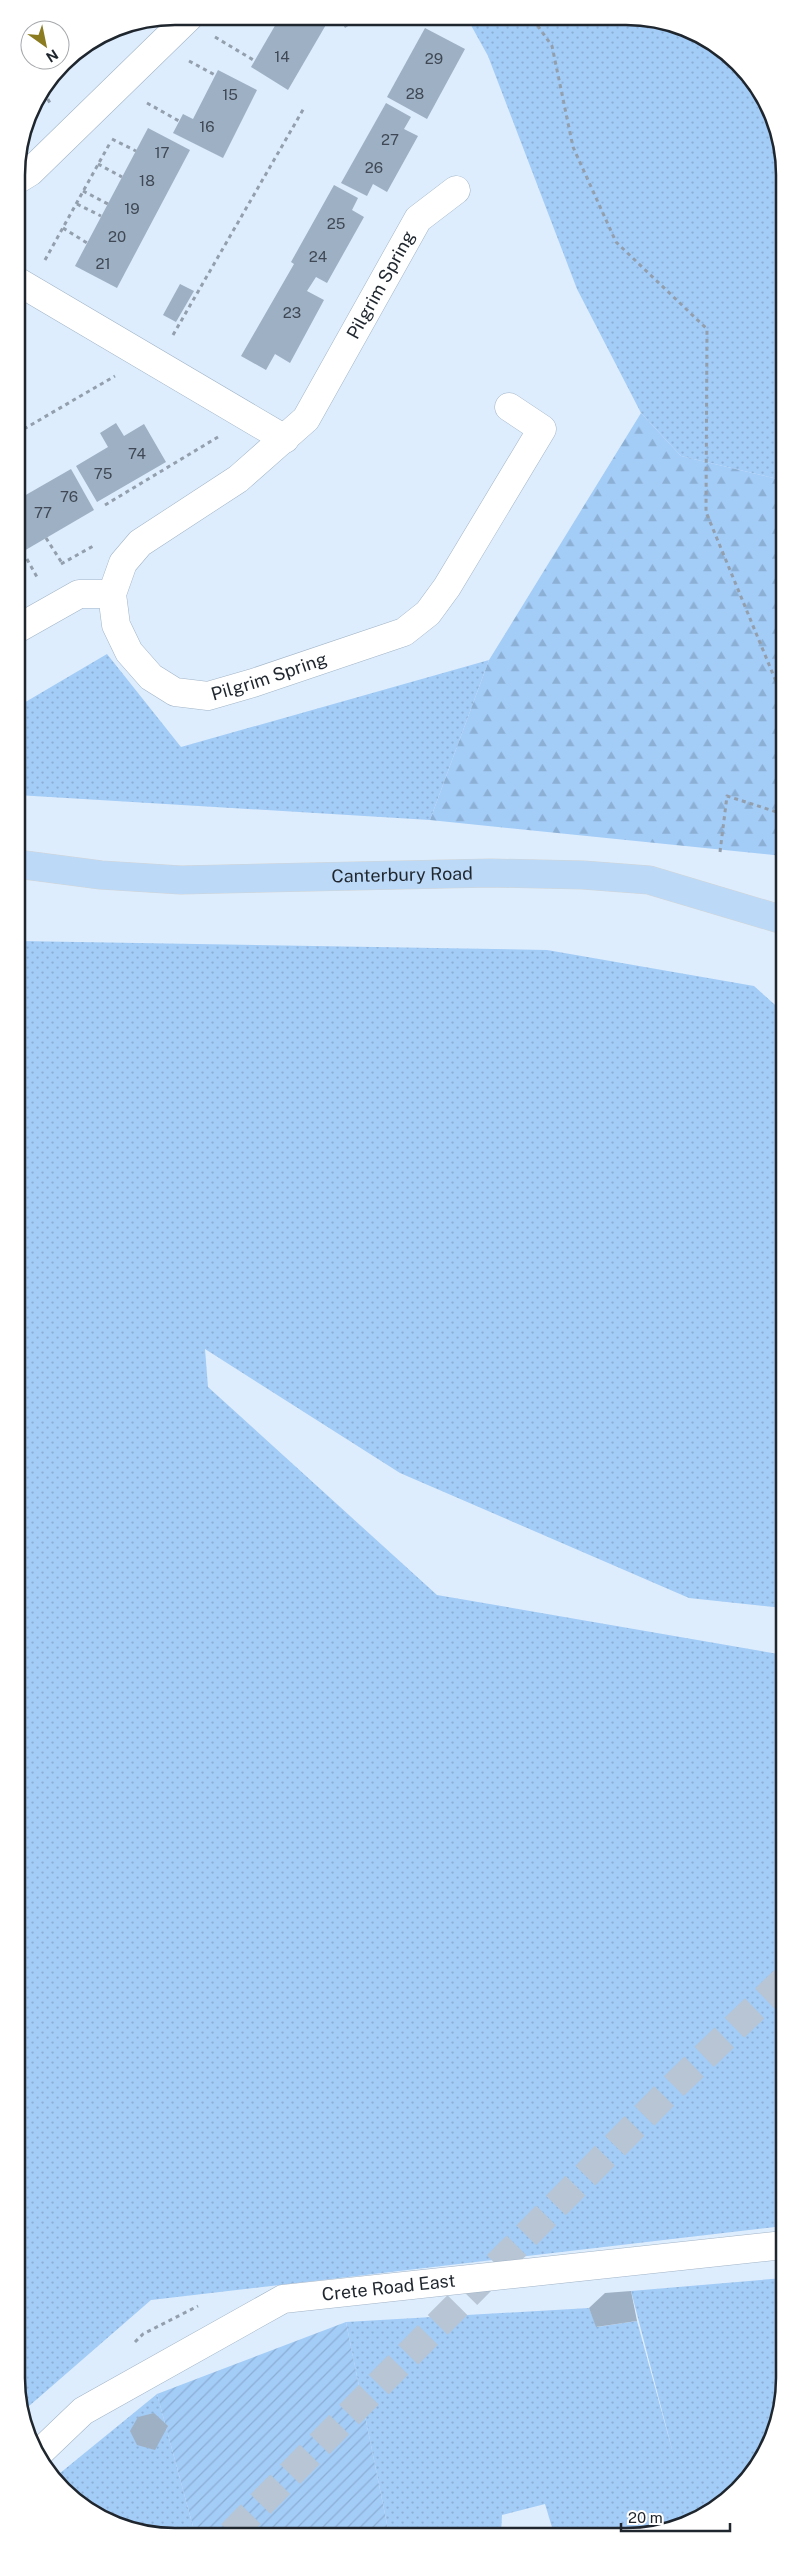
<svg xmlns="http://www.w3.org/2000/svg" width="801" height="2553" viewBox="0 0 801 2553" font-family="'Public Sans',sans-serif">
  <style>
    .grass { fill: url(#grass-dots) }
    .forest { fill: url(#forest-firs) }
    .garden { fill: url(#garden-furrows) }
    .building { fill: #9eb0c4 }
    .lines { fill: none; stroke-linecap: round; stroke-linejoin: round }
    .minor-tunnel { stroke: #b7c5d4; stroke-width: 28; stroke-dasharray: 28 14; stroke-linecap: butt }
    .minor-casing { stroke: #a1b4c7; stroke-width: 29 }
    .major-casing { stroke: #d2d4d5; stroke-width: 29 }
    .path { stroke: #939fac; stroke-width: 3; stroke-dasharray: 4 4; stroke-linecap: butt }
    .minor { stroke: #fff; stroke-width: 28 }
    .major { stroke: #bcdaf8; stroke-width: 28 }
    .labels { text-anchor: middle; stroke-width: 5; stroke-linejoin: round; paint-order: stroke }
    .number-label { font-size: 15px; fill: #3f4854 }
    .street-label { font-size: 18px; fill: #1f262e; stroke: #fff }
    .rim { fill: none; stroke: #1f262e; stroke-width: 2.5 }
  </style>
  <defs>
    <pattern id="grass-dots" width="8" height="8" patternUnits="userSpaceOnUse" patternTransform="scale(1.25)"><rect width="8" height="8" fill="#a3ccf7"/><path d="M2 2h.1M6 6h.1" fill="none" stroke="#8cafd4" stroke-width="1.8" stroke-linecap="round"/></pattern>
    <pattern id="forest-firs" width="22" height="20" patternUnits="userSpaceOnUse" patternTransform="scale(1.25)"><rect width="22" height="20" fill="#a3ccf7"/><path d="M5 1l3.5 6h-7zM16 11l3.5 6h-7z" fill="#8cafd4"/></pattern>
    <pattern id="garden-furrows" width="10" height="10" patternUnits="userSpaceOnUse" patternTransform="scale(1.25)"><rect width="10" height="10" fill="#a3ccf7"/><path d="M-1 1l2-2M0 10L10 0M9 11l2-2" fill="none" stroke="#8cafd4"/></pattern>
  </defs>
  <rect width="100%" height="100%" fill="#ddedfd"/>
  <!-- grass -->
  <g class="grass">
    <path d="M467,18L657,19L705,37L738,63L768,105L782,144V480L681,456L641,413L577,289L488,56Z"/>
    <path d="M107,654L181,747L489,660L430,820L17,795V707Z"/>
    <path d="M18,941L547,950L754,986L783,1012V1608L689,1598L400,1473L205,1349L208,1387L437,1595L784,1655V2226L151,2300L21,2413Z"/>
    <path d="M784,2278V2388L773,2438L745,2483L705,2516L657,2534H554L545,2504L502,2515L501,2534H389L346,2322L589,2308L597,2327L637,2321L674,2457L631,2291Z"/>
    <path d="M157,2394L195,2534C179,2534 160,2537 144,2534C113,2528 73,2504 54,2478Z"/>
  </g>
  <!-- forest -->
  <path class="forest" d="M641,413L681,456L782,480L783,856L430,820L489,660Z"/>
  <!-- garden -->
  <path class="garden" d="M346,2322L389,2534H195L157,2394Z"/>
  <!-- building -->
  <g class="building">
    <path d="M280,17H316L327,23L288,90L251,67Z"/>
    <path d="M339,17H363L345,28Z"/>
    <path d="M425,28L465,49L427,119L387,97Z"/>
    <path d="M218,70L257,90L223,158L173,133L183,114L193,119Z"/>
    <path d="M386,103L411,117L404,129L418,136L387,192L373,184L367,196L341,183Z"/>
    <path d="M148,128L190,150L117,288L75,266Z"/>
    <path d="M334,185L358,198L352,210L364,217L327,283L316,277L307,291L324,300L290,363L275,354L266,370L241,356L294,264L291,262Z"/>
    <path d="M180,284L194,291L176,322L163,315Z"/>
    <path d="M116,423L124,436L144,424L166,462L97,502L76,466L108,447L100,433Z"/>
    <path d="M71,469L94,510L17,555V500Z"/>
    <path d="M631,2291L637,2321L596,2327L589,2308L605,2293Z"/>
    <path d="M154,2413L168,2426L155,2450L137,2445L130,2431L138,2417Z"/>
  </g>
  <g class="lines">
    <!-- minor-tunnel -->
    <path class="minor-tunnel" d="M231,2534L674,2086L784,1980"/>
    <!-- minor casing -->
    <g class="minor-casing">
      <g id="minor">
        <path d="M17,180L30,172L190,16"/>
        <path id="s1" d="M456,190L418,219L306,419L238,479L140,543L123,563L112,594L116,625L129,652L151,677L175,692L208,696L253,683L404,632L428,613L447,587L542,429L509,407"/>
        <path d="M17,281L285,439"/>
        <path d="M17,629L79,594H112"/>
        <path id="s2" d="M37,2455L83,2411L283,2299L784,2245"/>
      </g>
    </g>
    <!-- major casing -->
    <g class="major-casing">
      <g id="major">
        <path id="s3" d="M17,864L101,875L181,880L491,873L583,875L649,880L783,920"/>
      </g>
    </g>
    <!-- path -->
    <g class="path">
      <path d="M533,19L552,46L573,147L616,242L707,329L706,512L782,696"/>
      <path d="M215,37L255,61"/>
      <path d="M189,61L215,75"/>
      <path d="M44,92L51,105"/>
      <path d="M147,103L179,121"/>
      <path d="M112,139L136,151"/>
      <path d="M98,164L122,177"/>
      <path d="M83,191L108,204"/>
      <path d="M77,204L101,216"/>
      <path d="M63,228L87,243"/>
      <path d="M45,260L110,143"/>
      <path d="M173,335L304,108"/>
      <path d="M17,433L115,376"/>
      <path d="M105,505L218,437"/>
      <path d="M46,538L62,563"/>
      <path d="M23,552L37,577"/>
      <path d="M61,564L95,545"/>
      <path d="M17,575L23,585"/>
      <path d="M720,852L727,796L783,814"/>
      <path d="M135,2342L143,2334L198,2306"/>
    </g>
    <!-- minor -->
    <use href="#minor" class="minor"/>
    <!-- major -->
    <use href="#major" class="major"/>
  </g>
  <g class="labels">
    <!-- number labels -->
    <g class="number-label">
      <text x="282" y="62">14</text>
      <text x="434" y="64">29</text>
      <text x="415" y="99">28</text>
      <text x="230" y="100">15</text>
      <text x="207" y="132">16</text>
      <text x="390" y="145">27</text>
      <text x="162" y="158">17</text>
      <text x="374" y="173">26</text>
      <text x="147" y="186">18</text>
      <text x="132" y="214">19</text>
      <text x="336" y="229">25</text>
      <text x="117" y="242">20</text>
      <text x="318" y="262">24</text>
      <text x="103" y="269">21</text>
      <text x="292" y="318">23</text>
      <text x="137" y="459">74</text>
      <text x="103" y="479">75</text>
      <text x="69" y="502">76</text>
      <text x="43" y="518">77</text>
    </g>
    <!-- street labels -->
    <g class="street-label">
      <text transform="translate(381 285) rotate(-61)" y="6">Pilgrim Spring</text>
      <text dy="6" stroke="none"><textPath href="#s1" startOffset="764">Pilgrim Spring</textPath></text>
      <text dy="6" stroke="none"><textPath href="#s3" startOffset="386">Canterbury Road</textPath></text>
      <text dy="6" stroke="none"><textPath href="#s2" startOffset="399">Crete Road East</textPath></text>
    </g>
  </g>
  <!-- crop -->
  <path d="M0 0H801V2553H0ZM175 25H626A150 150 0 0 1 776 175V2378A150 150 0 0 1 626 2528H175A150 150 0 0 1 25 2378V175A150 150 0 0 1 175 25Z" fill="#fff" fill-rule="evenodd"/>
  <path class="rim" d="M175 25H626A150 150 0 0 1 776 175V2378A150 150 0 0 1 626 2528H175A150 150 0 0 1 25 2378V175A150 150 0 0 1 175 25Z"/>
  <!-- north arrow -->
  <g transform="translate(45 45) rotate(147)"><circle r="24" fill="#ffffff" stroke="#a5a8ab"/>
  <path d="M0-4L9 19L0 12L-9 19Z" fill="#8b7c22"/>
  <text y="-8" font-size="14" font-weight="bold" text-anchor="middle" fill="#1f262e">N</text>
  </g>
  <!-- scale -->
  <path d="M621 2523v8h109v-8" fill="none" stroke="#1f262e" stroke-width="2.5"/>
  <text x="628" y="2523" font-size="15" fill="#1f262e" stroke="#ffffff" stroke-width="4" paint-order="stroke">20 m</text>
</svg>
